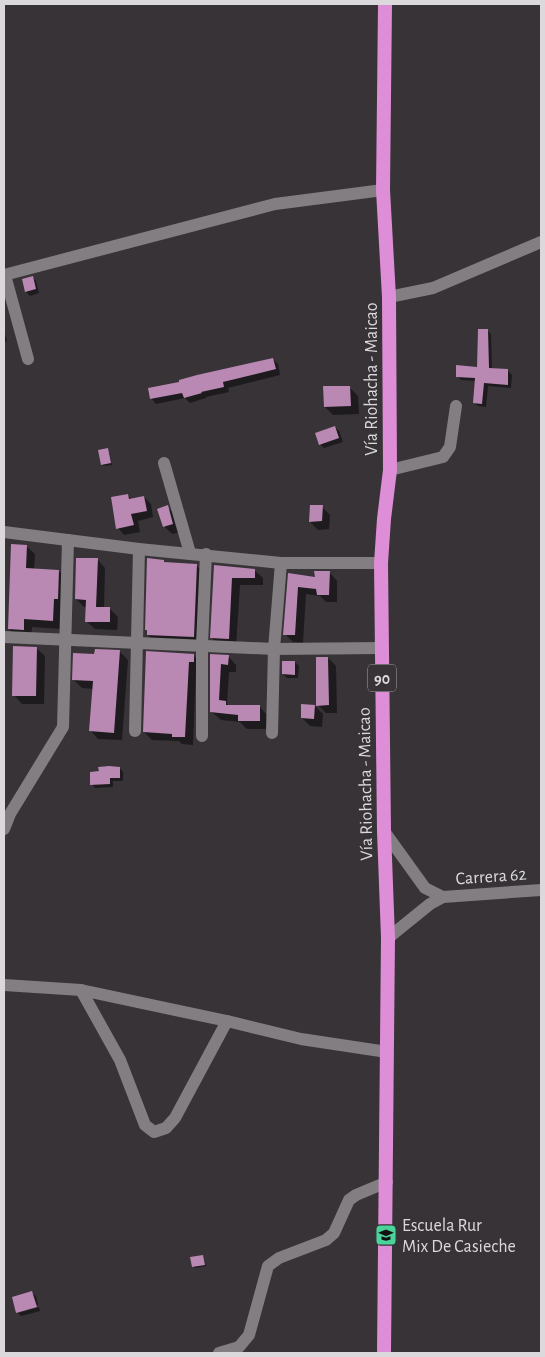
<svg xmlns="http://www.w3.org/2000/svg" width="545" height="1357" viewBox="0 0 545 1357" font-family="'Alegreya Sans',sans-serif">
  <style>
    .shadow { fill: #0007 }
    .building { fill: #b988b3 }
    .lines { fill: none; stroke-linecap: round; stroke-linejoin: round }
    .minor { stroke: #837e82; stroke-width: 12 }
    .trunk { stroke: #de8ed6; stroke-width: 14 }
    .labels { text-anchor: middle; stroke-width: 5; stroke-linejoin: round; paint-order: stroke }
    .shield { fill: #373337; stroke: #aaa7aa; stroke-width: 1 }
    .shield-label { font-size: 16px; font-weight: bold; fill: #dbd9db }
    .street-label { font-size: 18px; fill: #dbd9db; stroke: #373337 }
    .poi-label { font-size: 18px; fill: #dbd9db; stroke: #373337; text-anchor: start }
  </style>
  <rect width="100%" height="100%" fill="#373337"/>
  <!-- shadow -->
  <g class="shadow">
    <path d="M32,277L36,281L39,293L30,296L26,292Z"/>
    <path d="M4,330L7,341L4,342Z"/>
    <path d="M487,330L491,334L492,369L508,371L512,375L511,388L488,386L486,407L478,406L474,402L476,381L461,380L457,376L478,368Z"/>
    <path d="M272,359L278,364L280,375L228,388L229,392L206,397V398L190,403L185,398L156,404L151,398L181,383Z"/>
    <path d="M350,388L358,396L359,414L333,415L325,407Z"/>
    <path d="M335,427L339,431L343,442L324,448L320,444Z"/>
    <path d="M108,449L112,465L103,466L102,465Z"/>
    <path d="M127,495L132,500L144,497L151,504L153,517L138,521L140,532L124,535L118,528Z"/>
    <path d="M167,507L176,515L181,532L172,534L164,526Z"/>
    <path d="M322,507L330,515L329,529L318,530L310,522Z"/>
    <path d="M26,546L35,554L34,570L59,571L67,579L61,629L32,627L31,637H17L9,629Z"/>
    <path d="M97,559L105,568L104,608H109L118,617L117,630L95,629L86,621L87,607H84L76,599Z"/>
    <path d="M163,561L166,564L197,566L205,574L202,645L156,643L148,635Z"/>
    <path d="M215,566L254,570L263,578V585H240L236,647L220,646L212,638Z"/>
    <path d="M329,572L337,581V602H326L320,596L306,594L303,643L293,642L285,634L289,574L316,578Z"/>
    <path d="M36,648L45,656L44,704H22L14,695Z"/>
    <path d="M120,652L128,660L122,740L98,739L90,730L93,689L82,688L74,680L95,655Z"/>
    <path d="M193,655L202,663L196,670L193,745L182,744L179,741L152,740L144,732Z"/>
    <path d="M211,656H228L236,665V672H229L227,704L230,706H259L267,715V729H247L240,722L221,720L212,712Z"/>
    <path d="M328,658L336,666L337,713H326L318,705Z"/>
    <path d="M295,662L299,666L298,678H287L283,674Z"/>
    <path d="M315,706L323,714L322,727L310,726L302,718Z"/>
    <path d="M120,768L123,772V781H113V787L95,788L92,784Z"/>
    <path d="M203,1256L206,1266L195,1268L193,1266Z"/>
    <path d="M32,1293L36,1296L38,1305L18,1311V1313L13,1298Z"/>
    <path d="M39,1307L40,1311L21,1316L18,1313Z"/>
  </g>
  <!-- building -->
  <g class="building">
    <path d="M33,276L36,289L25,292L22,279Z"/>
    <path d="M478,329H488L489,368L508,369V385L484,383L482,404L473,403L475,378L456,377V365L477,367Z"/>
    <path d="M273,358L276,369L223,382L224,387L201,392L202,393L184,398L182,393L150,399L148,388L179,382V380L197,375Z"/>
    <path d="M323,386H350L351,406L324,407Z"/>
    <path d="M335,426L339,438L319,445L315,433Z"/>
    <path d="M108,448L111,463L101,465L98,450Z"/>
    <path d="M128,494L129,499L144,496L147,511L131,514L134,525L116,529L111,497Z"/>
    <path d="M168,505L173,524L163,527L157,509Z"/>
    <path d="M310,505H323L322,521L309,522Z"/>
    <path d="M11,544L27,545L26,568L59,570L58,599H54L53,621L24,619V630L8,629Z"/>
    <path d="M76,558H98L96,607H110V622H85L86,600L75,599Z"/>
    <path d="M147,558L164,560V562L197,564L194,637L147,635V630H145Z"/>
    <path d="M214,565L255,569V578H232L229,639L210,638Z"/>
    <path d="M314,571H330L329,595H317L316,589L298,587L295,635H283L288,573L315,577Z"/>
    <path d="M13,646L37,647L36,696H12Z"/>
    <path d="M95,649L120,650L114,733L89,731L93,681L72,680L73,653L94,654Z"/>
    <path d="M146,651L194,654V662H189L185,737H172V734L143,732Z"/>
    <path d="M210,654L229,655L228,665L221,664L219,700L226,701V705H260V721H238V715L210,712Z"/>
    <path d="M316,657H328L329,705L316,706Z"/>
    <path d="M282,661H295V675L282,674Z"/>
    <path d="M301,704L315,705L314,719L301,718Z"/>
    <path d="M109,766L120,767V778H110V784L90,785V772L99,771L98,767Z"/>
    <path d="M203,1255L205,1265L192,1267L190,1257Z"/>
    <path d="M32,1291L37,1307L16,1313L12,1297Z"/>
  </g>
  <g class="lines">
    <!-- minor -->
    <g class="minor">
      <path d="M4,275L275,204L383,190"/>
      <path d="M5,275L28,359"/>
      <path d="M389,297L433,288L541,242"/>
      <path d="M164,463L190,553"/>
      <path d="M390,470L443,457L450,447L456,406"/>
      <path d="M4,532L139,549L281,563H381"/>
      <path d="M4,637L274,649L382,648"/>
      <path d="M135,731L139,549"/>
      <path d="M272,733L274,649L281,563"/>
      <path d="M202,736V645L206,554"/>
      <path d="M4,829L10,814L63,727L68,540"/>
      <path d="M384,831L425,888L443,897"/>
      <path d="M388,938L430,904L443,897L541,890"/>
      <path d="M4,985L81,990L227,1021L301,1039L387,1052"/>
      <path d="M81,990L120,1060L145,1125L154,1132L166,1128L175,1118L227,1021"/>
      <path d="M219,1353L239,1347L249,1335L268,1266L279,1258L326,1240L334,1233L349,1200L356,1195L387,1182"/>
    </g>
    <!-- trunk -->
    <path class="trunk" d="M384,1353L388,938L384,831L381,563L384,519L390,470L389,297L383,190L385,4"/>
  </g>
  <!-- icons -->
  <defs>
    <g id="school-square" transform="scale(1.125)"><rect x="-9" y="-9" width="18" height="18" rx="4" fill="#4ad49c" stroke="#373337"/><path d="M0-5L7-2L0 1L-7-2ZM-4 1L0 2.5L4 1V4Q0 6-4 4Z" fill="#111"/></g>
  </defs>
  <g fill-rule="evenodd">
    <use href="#school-square" x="386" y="1235"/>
  </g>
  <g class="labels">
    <!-- shield labels -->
    <rect class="shield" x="368" y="664.5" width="28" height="27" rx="4"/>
    <g class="shield-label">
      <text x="382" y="684">90</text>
    </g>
    <!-- street labels -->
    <g class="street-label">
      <text transform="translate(371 379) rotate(-90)" y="6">Vía Riohacha - Maicao</text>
      <text transform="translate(365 784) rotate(-91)" y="6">Vía Riohacha - Maicao</text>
      <text transform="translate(491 876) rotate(-4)" y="6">Carrera 62</text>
    </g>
    <!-- poi labels -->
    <g class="poi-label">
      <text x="402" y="1231">Escuela Rur<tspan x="402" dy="21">Mix De Casieche</tspan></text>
    </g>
  </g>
  <!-- border -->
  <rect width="545" height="1357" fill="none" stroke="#dbd9db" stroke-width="10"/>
</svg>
